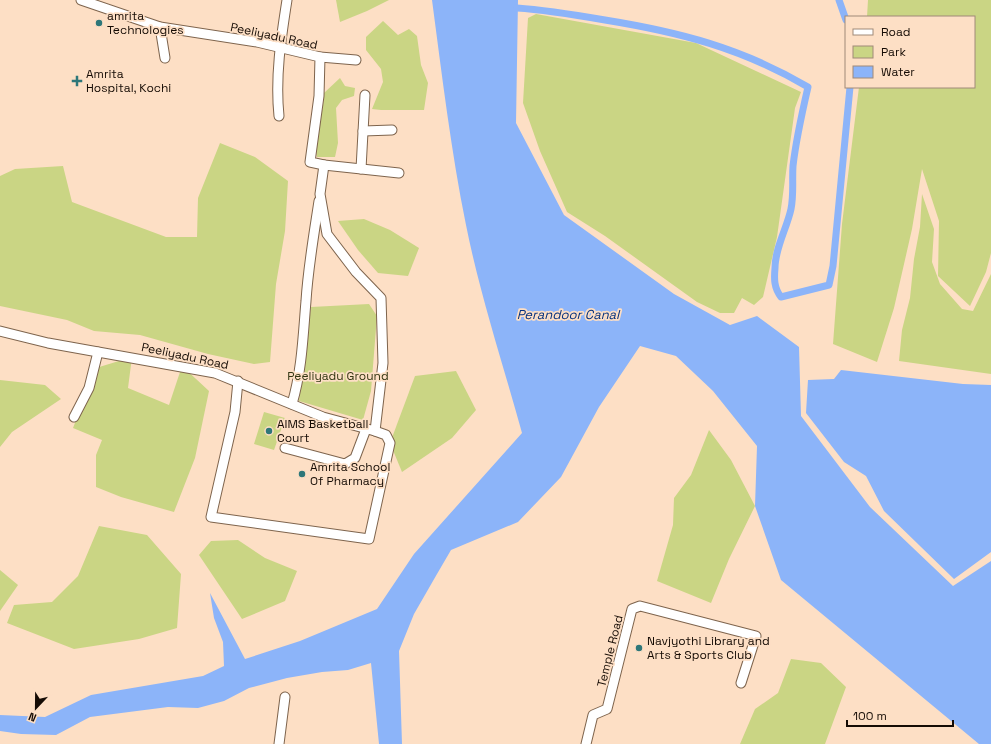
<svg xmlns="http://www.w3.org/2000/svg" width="991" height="744" viewBox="0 0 991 744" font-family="'Space Grotesk',sans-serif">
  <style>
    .green { fill: #cad584 }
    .water { fill: #8cb4f9 }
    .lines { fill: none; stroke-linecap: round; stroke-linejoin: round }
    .canal { stroke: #8cb4f9; stroke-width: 7 }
    .minor-casing { stroke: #7e644d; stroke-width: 11 }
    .minor { stroke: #fff; stroke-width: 9 }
    .poi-dot { fill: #2e7779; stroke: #fddfc5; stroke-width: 1.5 }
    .labels { text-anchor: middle; stroke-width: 3.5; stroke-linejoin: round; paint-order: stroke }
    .poi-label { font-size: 12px; fill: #150b04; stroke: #fddfc5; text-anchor: start }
    .street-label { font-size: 12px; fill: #150b04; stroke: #fddfc5 }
    .park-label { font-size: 12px; fill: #333713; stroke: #fddfc5 }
    .water-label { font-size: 13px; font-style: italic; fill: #05317e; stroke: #fddfc5 }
  </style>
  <rect width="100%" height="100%" fill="#fddfc5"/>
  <!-- green -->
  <g class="green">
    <path d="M336,0H389L367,11L340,22Z"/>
    <path d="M868,0H991V253L986,272L970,306L938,276L939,221L922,169L912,229L894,308L877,362L833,344L842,224L859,87H974V17H867Z"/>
    <path d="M536,14L696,43L801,92L795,108L777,237L763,297L754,305L742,298L734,313H720L697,302L605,236L567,212L540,151L523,103L528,18Z"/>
    <path d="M383,21L398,35L409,29L417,36L421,65L428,83L424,110H381L372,109L383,82L381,69L366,50V37Z"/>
    <path d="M340,78L345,86L355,88L354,96L342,100L336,108L338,143L335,157H317C313,135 324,115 324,93Z"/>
    <path d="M220,143L255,157L288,181L285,231L276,284L270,362L254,364L208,354L140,335L94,331L67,320L0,306V176L15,169L63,166L72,202L166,237H197L198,198Z"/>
    <path d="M922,194L934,229L932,262L940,284L962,309L973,311L991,274V374L899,361L902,330L910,298L914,259L920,227Z"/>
    <path d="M364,219L390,230L419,248L408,276L378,273L358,250L338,221Z"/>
    <path d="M369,304L377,316L371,391L363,420L299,401L311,307Z"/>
    <path d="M132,357L128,388L169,405L182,366L209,391L195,458L174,512L121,497L96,487V455L102,440L73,428L96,368Z"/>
    <path d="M456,371L476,410L452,438L402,472L390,443L415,376Z"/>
    <path d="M0,380L45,385L61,399L12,432L0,447Z"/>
    <path d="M264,412L285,418L274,450L254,444Z"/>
    <path d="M709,430L731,460L755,506L729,559L711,603L657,581L673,525L674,498L691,475Z"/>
    <path d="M99,526L147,535L181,574L177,628L139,639L74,649L7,623L14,605L52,602L78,576Z"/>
    <path d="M238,540L265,558L297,571L285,601L242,619L199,555L211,541Z"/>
    <path d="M0,570L18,585L0,611Z"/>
    <path d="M791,659L821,663L846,687L825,744H740L755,709L778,693Z"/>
  </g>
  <!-- water -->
  <g class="water">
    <path d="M432,0H518L516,123L564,215L674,294L730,325L757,316L799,347L801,416L870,507L953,586L991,561V744H979L781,580L755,506L757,446L713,391L676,356L640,346L599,407L561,477L518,522L451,550L437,574L414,614L399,651L402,744H379L371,663L348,670L322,672L287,678L249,688L224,701L198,708L168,707L90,717L56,735L21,734L0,731V715L45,717L91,695L203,676L224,666L223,642L214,618L210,593L245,659L300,641L377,609L414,554L522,433C503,364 480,295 466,225C451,151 442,75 432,0Z"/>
    <path d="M841,370L963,384L991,385V552L954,579L884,511L866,476L844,462L806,413L808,380L834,379Z"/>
  </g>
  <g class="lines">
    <!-- canal -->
    <g class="canal">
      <path d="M839,0L846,20"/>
      <path d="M517,8C547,10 576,15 605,20C679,32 742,48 808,87C802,113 796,139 793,166C792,180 794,194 791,209C787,228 775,248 775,268C774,279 774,288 781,297L829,285L833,266L850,87"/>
    </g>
    <!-- minor casing -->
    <g class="minor-casing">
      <g id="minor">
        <path d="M160,27L165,58"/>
        <path d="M320,57L356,60"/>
        <path d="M279,116C275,77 281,38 287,0"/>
        <path d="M363,131L392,130"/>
        <path d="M324,165L399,173"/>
        <path d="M361,169L365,95"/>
        <path d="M0,331L48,343L215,373L323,417L375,431L383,363L381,298L356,272L327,234L320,194L324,165L310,162L319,96L320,57L257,42L160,27L81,0"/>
        <path d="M238,381L235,412L211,517L369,539L390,443L386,435L375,431"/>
        <path d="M292,404C302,370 303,336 306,301C308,268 314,234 319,201"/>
        <path d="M74,417L89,388L98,352"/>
        <path d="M285,448L345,464L355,458L366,429"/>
        <path d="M279,744L285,697"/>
        <path d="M586,744L593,715L607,709L632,609L640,606L756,636L741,683"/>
      </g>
    </g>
    <!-- minor -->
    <use href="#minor" class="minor"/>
  </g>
  <!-- markers -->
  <g class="poi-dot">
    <circle cx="99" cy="23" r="4"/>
    <path d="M75 75h4v4h4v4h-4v4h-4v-4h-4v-4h4z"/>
    <circle cx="269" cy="431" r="4"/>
    <circle cx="302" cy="474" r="4"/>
    <circle cx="639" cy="648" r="4"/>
  </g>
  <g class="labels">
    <!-- poi labels -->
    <g class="poi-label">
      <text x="107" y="20">amrita<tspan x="107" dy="14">Technologies</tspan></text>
      <text x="86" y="78">Amrita<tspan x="86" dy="14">Hospital, Kochi</tspan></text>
      <text x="277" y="428">AIMS Basketball<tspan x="277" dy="14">Court</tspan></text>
      <text x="310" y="471">Amrita School<tspan x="310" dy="14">Of Pharmacy</tspan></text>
      <text x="647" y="645">Navjyothi Library and<tspan x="647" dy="14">Arts &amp; Sports Club</tspan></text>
    </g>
    <!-- street labels -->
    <g class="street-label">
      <text transform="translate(274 36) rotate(12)" y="4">Peeliyadu Road</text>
      <text transform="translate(185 356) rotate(12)" y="4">Peeliyadu Road</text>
      <text transform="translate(610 651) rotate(-76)" y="4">Temple Road</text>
    </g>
    <!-- park labels -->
    <g class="park-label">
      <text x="338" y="380">Peeliyadu Ground</text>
    </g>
    <!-- water labels -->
    <g class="water-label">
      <text x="568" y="319">Perandoor Canal</text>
    </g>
  </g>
  <!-- legend -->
  <rect x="845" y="16" width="130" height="72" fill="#fddfc5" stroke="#a08a78"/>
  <rect x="853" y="29" width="20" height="6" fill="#ffffff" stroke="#a08a78"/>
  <text x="881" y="36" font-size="12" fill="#150b04">Road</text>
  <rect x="853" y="46" width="20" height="12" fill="#cad584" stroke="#a08a78"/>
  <text x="881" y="56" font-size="12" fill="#150b04">Park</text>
  <rect x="853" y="66" width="20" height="12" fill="#8cb4f9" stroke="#a08a78"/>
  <text x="881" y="76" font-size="12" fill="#150b04">Water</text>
  <!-- north arrow -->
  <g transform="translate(36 708) rotate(202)" stroke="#fddfc5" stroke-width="3" paint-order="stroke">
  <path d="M0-3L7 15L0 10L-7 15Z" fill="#150b04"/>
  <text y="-6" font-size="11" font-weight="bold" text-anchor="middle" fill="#150b04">N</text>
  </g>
  <!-- scale -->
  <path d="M847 720v6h106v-6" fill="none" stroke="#150b04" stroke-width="2"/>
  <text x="853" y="720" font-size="12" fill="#150b04" stroke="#fddfc5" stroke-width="3" paint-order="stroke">100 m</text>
</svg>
